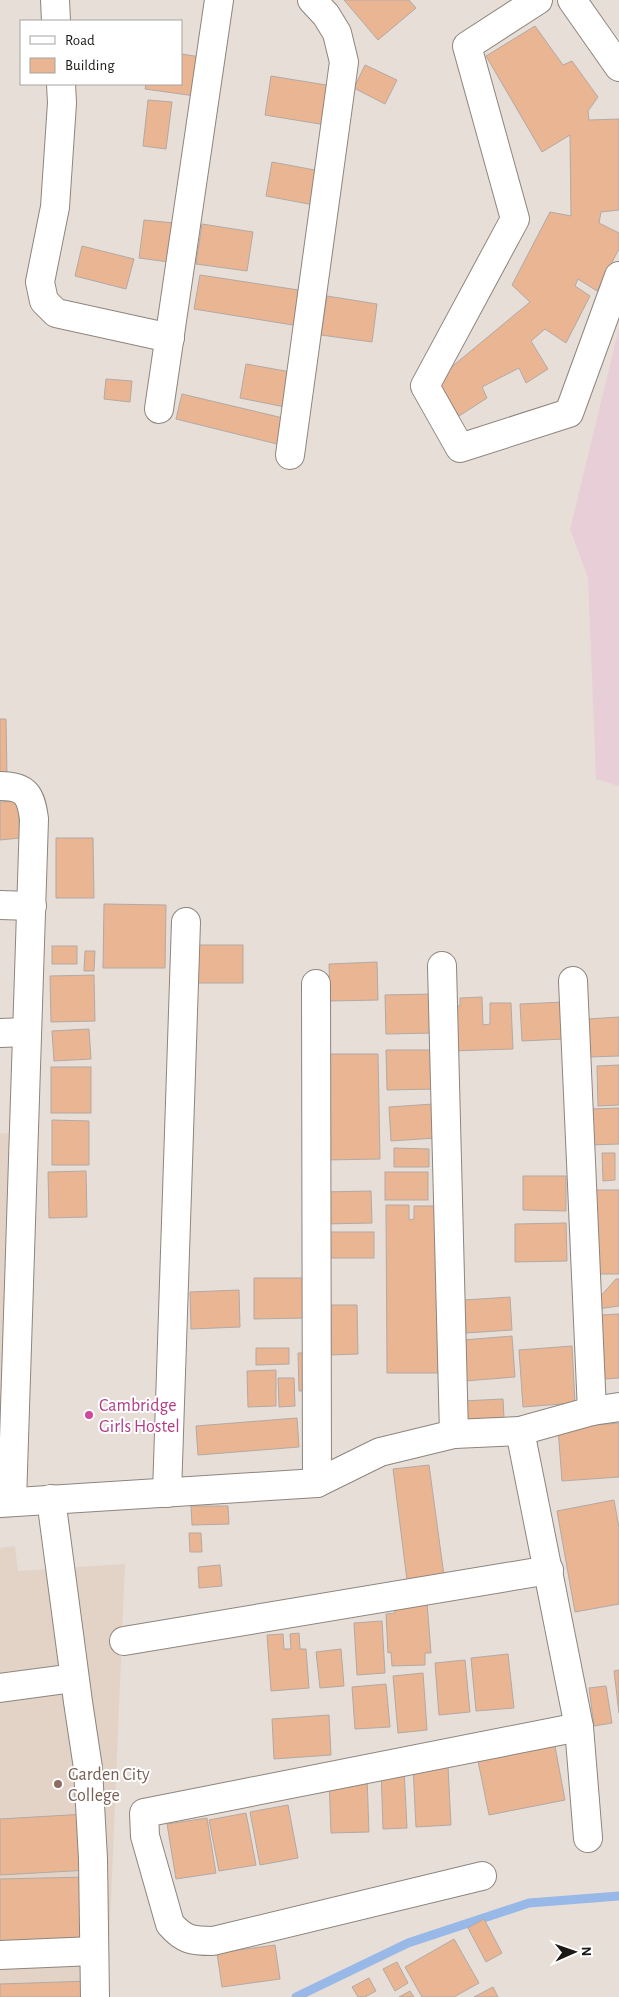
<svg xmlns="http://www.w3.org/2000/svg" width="619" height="1997" viewBox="0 0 619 1997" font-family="'Alegreya Sans',sans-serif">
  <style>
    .commercial { fill: #e8cfd7 }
    .built { fill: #e2d3c6 }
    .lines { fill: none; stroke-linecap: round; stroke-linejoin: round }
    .stream { stroke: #98b9e8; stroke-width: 9 }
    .building { fill: #eab593; stroke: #b3a9a3 }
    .minor-casing { stroke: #8d857e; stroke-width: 30 }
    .minor { stroke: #fff; stroke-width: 28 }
    .hotel-dot { fill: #d1479c; stroke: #fff; stroke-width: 2 }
    .education-dot { fill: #8d6e63; stroke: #fff; stroke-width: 2 }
    .labels { text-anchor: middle; stroke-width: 4; stroke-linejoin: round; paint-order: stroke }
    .hotel-label { font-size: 18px; fill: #b23c85; stroke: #fff; text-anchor: start }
    .education-label { font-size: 18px; fill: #785e54; stroke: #fff; text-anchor: start }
  </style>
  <rect width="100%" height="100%" fill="#e7ded7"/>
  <!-- commercial -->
  <path class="commercial" d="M619,328V786L596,779L588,578L570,529Z"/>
  <!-- built -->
  <g class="built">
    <path d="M0,1133L13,1134L12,1518L0,1519Z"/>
    <path d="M15,1546L18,1571L125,1564L107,1997H0V1548Z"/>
  </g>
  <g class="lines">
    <!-- stream -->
    <path class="stream" d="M296,1997L408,1943L529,1903L619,1896"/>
  </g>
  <!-- building -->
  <g class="building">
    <path d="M344,0H409L416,8L378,40Z"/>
    <path d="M535,26L563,65L572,61L598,97L588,111L589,120L619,119V210L601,212L599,223L619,233V249L597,291L578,279L575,286L590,296L566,343L545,329L531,341L548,369L526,383L519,368L482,387L487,398L459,416L437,379L530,302L512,285L550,212L571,216L570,135L542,152L486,56Z"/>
    <path d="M181,54L201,57L195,96L145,89L146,84H181Z"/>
    <path d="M365,65L397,80L385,104L354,88Z"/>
    <path d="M271,76L332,86L326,125L265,115Z"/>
    <path d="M148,100L172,102L166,149L143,146Z"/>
    <path d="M272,162L320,171L314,205L266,196Z"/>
    <path d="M144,220L174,223L169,262L139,258Z"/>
    <path d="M202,224L253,232L247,271L196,264Z"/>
    <path d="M82,246L134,259L126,289L75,276Z"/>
    <path d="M200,275L305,291L299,326L194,309Z"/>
    <path d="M327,296L377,304L372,342L321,335Z"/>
    <path d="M246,364L291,372L285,407L240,398Z"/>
    <path d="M106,379L132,381L130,402L104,399Z"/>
    <path d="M182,394L283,418L277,444L176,419Z"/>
    <path d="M0,719H6L7,775H0Z"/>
    <path d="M18,801L20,838L0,840V802Z"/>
    <path d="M56,838H93L94,898H56Z"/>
    <path d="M104,904L166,905L165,968H103Z"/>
    <rect x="193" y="945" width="50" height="38"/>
    <rect x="52" y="946" width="25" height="18"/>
    <path d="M85,951H95L94,971H84Z"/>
    <path d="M377,962L378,1000L330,1001L329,964Z"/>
    <path d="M94,975L95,1021L51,1022L50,976Z"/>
    <path d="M433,994L434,1033L386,1034L385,995Z"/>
    <path d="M482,997L483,1025L490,1024V1003H511L513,1049L451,1051L450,1013H457V1006H460V998Z"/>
    <path d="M564,1002L565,1039L522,1041L520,1004Z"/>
    <path d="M619,1017V1056L590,1057L588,1019Z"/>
    <path d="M89,1029L91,1059L54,1061L52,1031Z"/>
    <path d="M386,1050H436V1089L387,1090Z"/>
    <path d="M323,1054H378L380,1159L325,1160Z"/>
    <path d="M619,1065V1105L598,1106L597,1066Z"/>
    <rect x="51" y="1067" width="40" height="46"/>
    <path d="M433,1104L436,1138L391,1141L389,1107Z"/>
    <path d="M619,1108V1144L590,1145V1109Z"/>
    <path d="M52,1120L89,1121V1165H52Z"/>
    <path d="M394,1148L429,1149V1167H394Z"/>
    <path d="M602,1153H615V1180L603,1181Z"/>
    <path d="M86,1171L87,1217L49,1218L48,1172Z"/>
    <rect x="385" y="1172" width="43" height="28"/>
    <path d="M523,1176H566V1211L523,1210Z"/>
    <rect x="590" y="1190" width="29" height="84"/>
    <path d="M371,1191L372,1223L323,1224L322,1192Z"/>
    <path d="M386,1205H409V1220L414,1219V1206H439L440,1373H387Z"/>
    <path d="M566,1223L567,1261L515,1262V1224Z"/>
    <rect x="318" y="1232" width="56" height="26"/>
    <path d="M254,1278H306L307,1318L254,1319Z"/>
    <path d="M616,1279H619V1306L597,1309V1300Z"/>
    <path d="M239,1290L240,1327L191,1329L190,1292Z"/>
    <path d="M510,1297L512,1330L466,1333L464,1300Z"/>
    <path d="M328,1305H357L358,1354L329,1355Z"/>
    <path d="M619,1314V1378L605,1379L601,1315Z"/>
    <path d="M512,1336L515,1377L465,1381L463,1340Z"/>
    <path d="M572,1346L575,1403L523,1407L519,1350Z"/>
    <path d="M256,1348H289V1364L256,1365Z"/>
    <path d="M298,1353H315L316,1390L299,1391Z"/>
    <path d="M276,1370V1406L248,1407L247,1371Z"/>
    <path d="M278,1378H294L295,1406L279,1407Z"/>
    <path d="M503,1399L504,1418L463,1420L462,1401Z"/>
    <path d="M297,1418L299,1447L198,1455L196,1426Z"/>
    <path d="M619,1423V1477L562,1481L558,1428Z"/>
    <path d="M429,1465L445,1583L408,1588L393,1469Z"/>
    <path d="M614,1500L619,1528V1604L575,1612L557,1511Z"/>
    <path d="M191,1506H228L229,1524L192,1525Z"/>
    <path d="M189,1533H201L202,1552H190Z"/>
    <path d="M220,1565L222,1586L199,1588L198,1567Z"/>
    <path d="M427,1602L431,1653H425V1665L392,1666L391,1652L388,1653L386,1614L395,1613L394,1604Z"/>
    <path d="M382,1621L385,1673L357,1675L354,1623Z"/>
    <path d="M299,1633L300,1649H306L309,1688L271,1691L267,1635L283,1634L284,1649H291L290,1634Z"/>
    <path d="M341,1649L344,1686L320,1688L316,1652Z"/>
    <path d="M508,1654L514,1708L476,1711L471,1658Z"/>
    <path d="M465,1660L470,1712L439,1715L435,1663Z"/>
    <path d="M619,1670V1713L614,1671Z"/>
    <path d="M423,1673L427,1730L398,1733L393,1676Z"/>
    <path d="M386,1684L390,1727L355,1729L352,1687Z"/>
    <path d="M606,1686L612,1723L594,1726L589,1688Z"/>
    <path d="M329,1715L331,1755L274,1759L272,1719Z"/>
    <path d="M554,1741L565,1800L489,1815L477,1756Z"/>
    <path d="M448,1766L451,1825L416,1827L413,1767Z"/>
    <path d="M404,1768L407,1828L383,1829L381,1769Z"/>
    <path d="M367,1776L369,1832L331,1833L329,1777Z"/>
    <path d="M288,1805L298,1858L260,1865L250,1812Z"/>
    <path d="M246,1813L256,1865L219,1871L209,1820Z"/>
    <path d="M86,1814L89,1870L0,1875V1819Z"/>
    <path d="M207,1818L216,1873L176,1879L167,1824Z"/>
    <path d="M87,1877L89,1944L0,1947V1879Z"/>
    <path d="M484,1919L502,1953L486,1962L468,1928Z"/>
    <path d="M454,1939L479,1983L454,1997H422L405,1967Z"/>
    <path d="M275,1945L280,1979L222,1987L217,1953Z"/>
    <path d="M397,1962L408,1983L395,1991L383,1969Z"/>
    <path d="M369,1978L376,1991L365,1997H358L352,1987Z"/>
    <path d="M91,1981V1997H0V1984Z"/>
    <path d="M493,1987L498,1997H474Z"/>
    <path d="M410,1991L414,1997H399Z"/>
  </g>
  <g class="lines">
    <!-- minor casing -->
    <g class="minor-casing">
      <g id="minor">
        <path d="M55,0L56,21"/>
        <path d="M538,0L467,46L515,219L425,386L460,448L569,413L619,276"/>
        <path d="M572,0L619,67"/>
        <path d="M61,84L62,103L55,207L40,282L44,301L56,313L170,338"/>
        <path d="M159,409L219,0"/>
        <path d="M290,455L344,62L337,33L326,15L312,0"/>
        <path d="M0,786C26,786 31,795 34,819L12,1501"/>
        <path d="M0,905L32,906"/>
        <path d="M442,966L454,1434"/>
        <path d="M573,981L592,1411"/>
        <path d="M316,984L317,1483"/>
        <path d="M0,1033L26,1032"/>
        <path d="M520,1431L579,1727L588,1838"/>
        <path d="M167,1493L186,922"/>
        <path d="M51,1499L78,1702L88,1768L93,1859L95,1997"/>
        <path d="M0,1503L317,1483L380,1452L454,1434L520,1431L592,1411L619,1407"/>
        <path d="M124,1641L549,1570"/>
        <path d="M0,1688L74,1678"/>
        <path d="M482,1876L213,1941C192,1941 184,1940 170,1924L145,1836L144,1813L579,1727"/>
        <path d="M0,1955L94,1951"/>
      </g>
    </g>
    <!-- minor -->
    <use href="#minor" class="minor"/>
  </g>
  <!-- markers -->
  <circle class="hotel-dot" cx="89" cy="1415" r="5"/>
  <circle class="education-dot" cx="58" cy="1784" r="5"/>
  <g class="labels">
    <!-- hotel labels -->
    <g class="hotel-label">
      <text x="99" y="1411">Cambridge<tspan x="99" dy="21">Girls Hostel</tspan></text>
    </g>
    <!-- education labels -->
    <g class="education-label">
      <text x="68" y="1780">Garden City<tspan x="68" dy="21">College</tspan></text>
    </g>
  </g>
  <!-- legend -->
  <rect x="20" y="20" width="162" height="65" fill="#ffffff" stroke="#a4a3a1"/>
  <rect x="30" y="36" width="25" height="8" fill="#ffffff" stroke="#a4a3a1"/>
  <text x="65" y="45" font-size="15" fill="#1b1815">Road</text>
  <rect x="30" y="58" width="25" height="15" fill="#eab593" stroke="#a4a3a1"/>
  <text x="65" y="70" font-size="15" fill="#1b1815">Building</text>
  <!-- north arrow -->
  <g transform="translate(574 1952) rotate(88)" stroke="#ffffff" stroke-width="4" paint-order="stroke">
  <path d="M0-4L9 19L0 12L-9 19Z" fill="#1b1815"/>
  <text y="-8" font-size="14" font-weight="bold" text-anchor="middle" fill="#1b1815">N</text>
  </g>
</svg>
